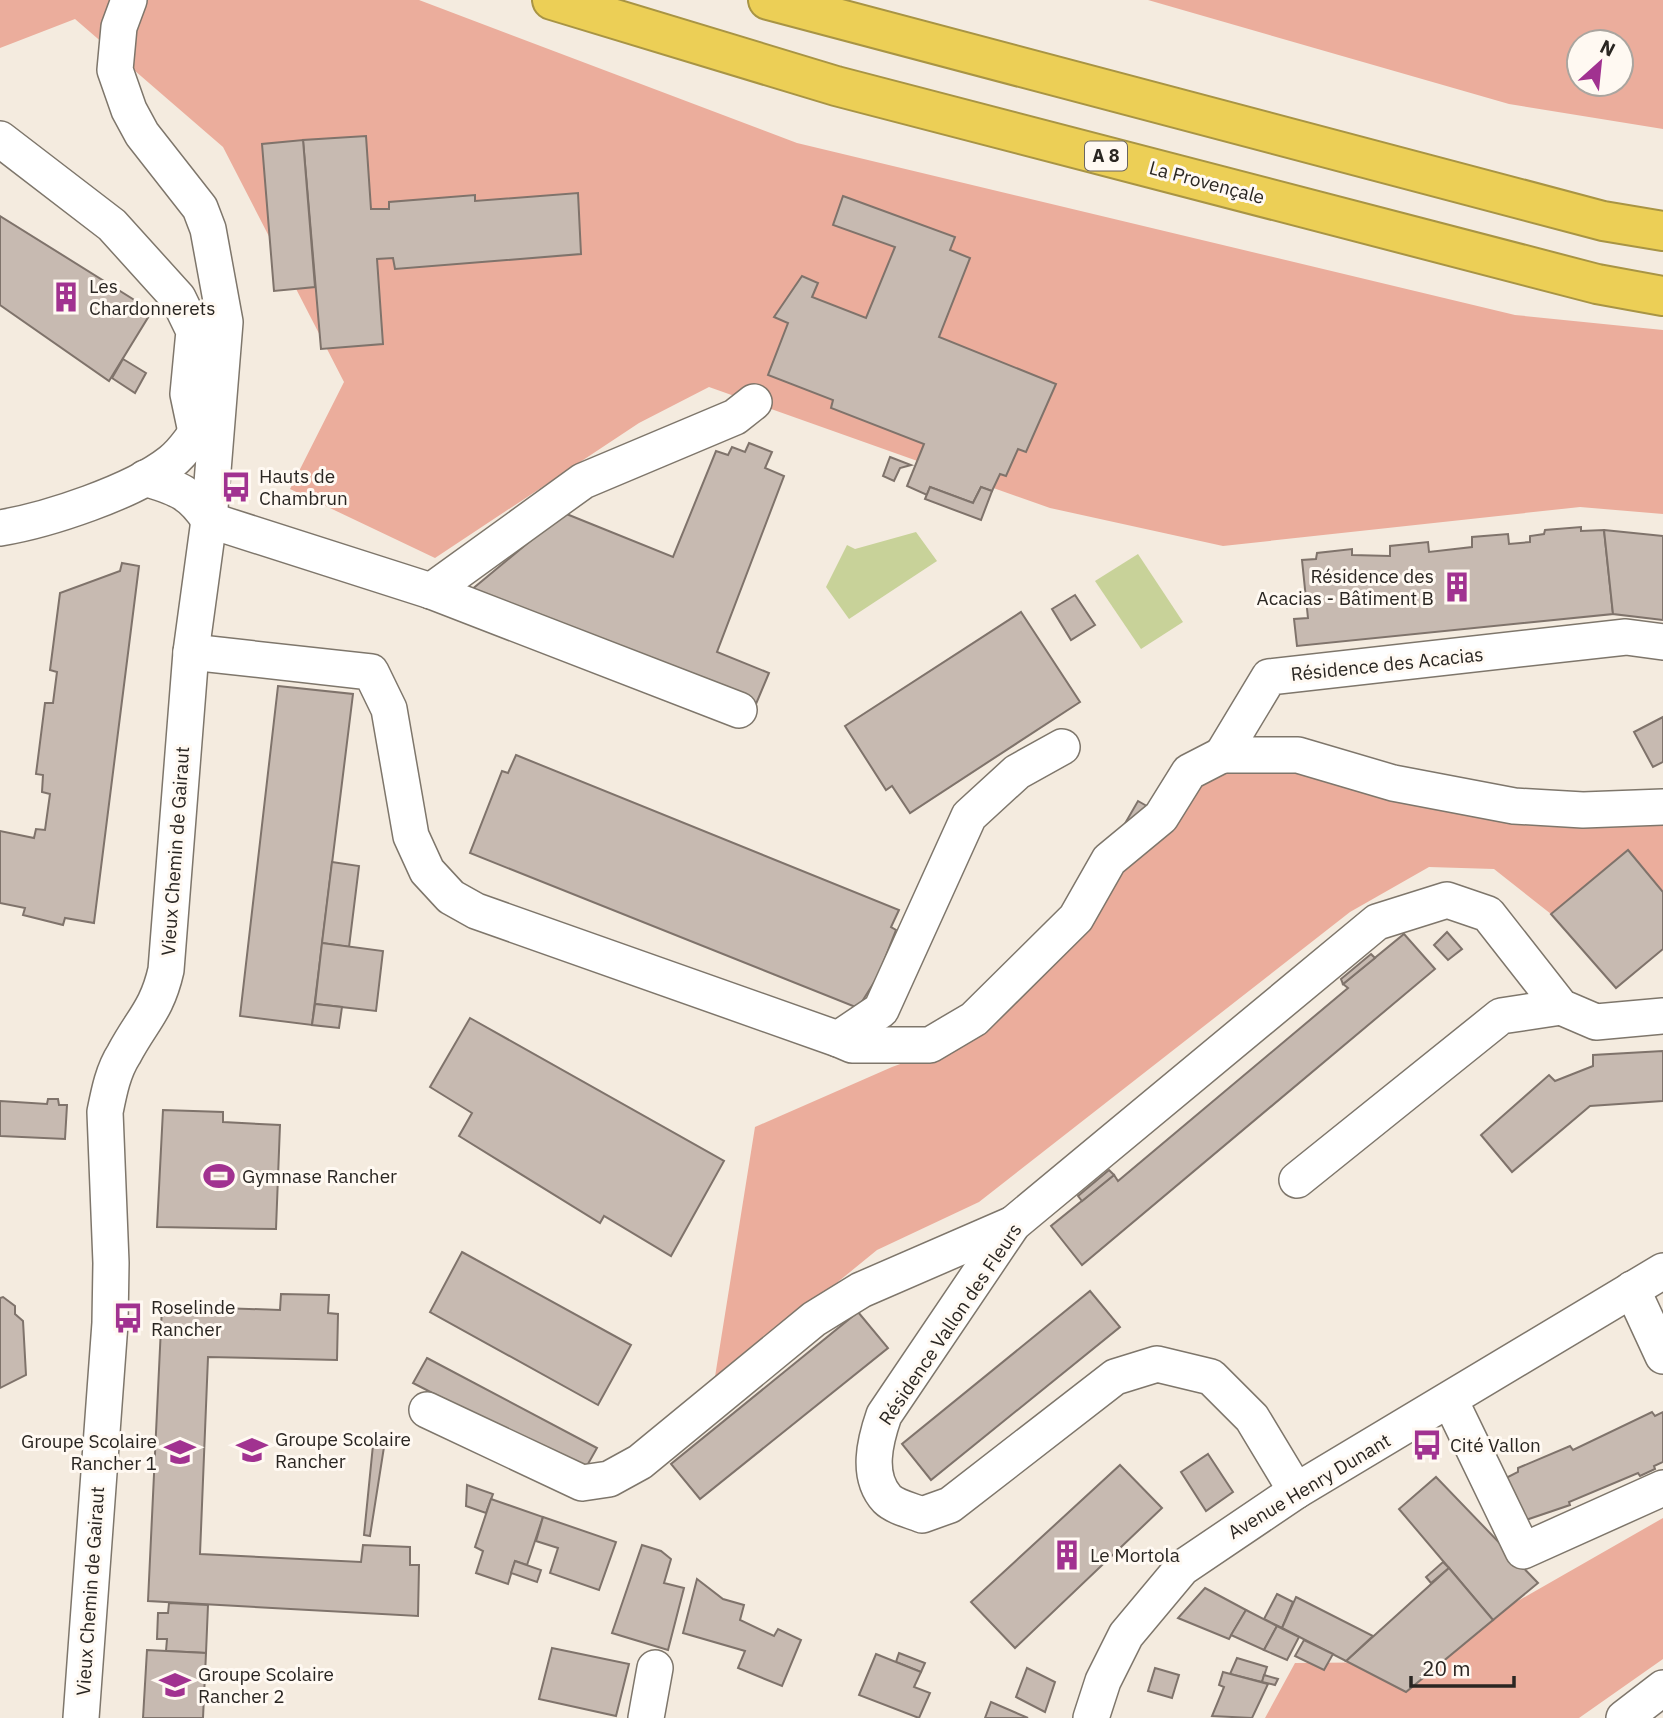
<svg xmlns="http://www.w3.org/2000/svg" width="1663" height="1718" viewBox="0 0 1663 1718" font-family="'IBM Plex Sans',sans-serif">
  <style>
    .forest { fill: #ebad9c; fill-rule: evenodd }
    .water { fill: #c8d299 }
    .building { fill: #c7bab1; stroke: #7f736b; stroke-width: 2 }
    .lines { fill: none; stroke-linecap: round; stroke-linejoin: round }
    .minor-casing { stroke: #7e766b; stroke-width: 38 }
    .highway-casing { stroke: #a89444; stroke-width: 42 }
    .minor { stroke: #fff; stroke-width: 35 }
    .highway { stroke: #eccf56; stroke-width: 38 }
    .labels { text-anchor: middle; stroke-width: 6; stroke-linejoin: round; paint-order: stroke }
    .shield { fill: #fff9f2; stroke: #6a6560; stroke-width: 2 }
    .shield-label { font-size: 18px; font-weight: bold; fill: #2a2622 }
    .street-label { font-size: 19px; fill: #2a2622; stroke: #fff9f2 }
    .poi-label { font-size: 19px; fill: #2a2622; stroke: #fff9f2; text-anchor: start }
  </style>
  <rect width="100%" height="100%" fill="#f4ebdf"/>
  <!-- forest -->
  <g class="forest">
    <path d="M0,0H419L797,143L1515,315L1663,330V514L1580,507L1223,546L1050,508L709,387L639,423L435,558L290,489L344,382L223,147L75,19L0,48Z"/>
    <path d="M1148,0H1663V129L1509,104ZM1579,42H1621V84H1579Z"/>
    <path d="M1226,768L1300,770L1663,818V892L1628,851L1551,914L1494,869L1429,867L1350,912L979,1202L877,1250L714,1383L755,1127L892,1067L969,1039L1120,865L1182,801Z"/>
    <path d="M1663,1518V1659L1579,1718H1265L1295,1663L1411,1662Z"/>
  </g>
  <!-- water -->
  <g class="water">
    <path d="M916,532L937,561L849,619L826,587L847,545L855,549Z"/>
    <path d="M1138,554L1183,622L1141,649L1095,581Z"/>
  </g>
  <!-- building -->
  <g class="building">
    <path d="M366,136L371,209H389V202L475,195V201L578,193L581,254L395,269L393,258L377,259L383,344L321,349L303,140Z"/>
    <path d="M303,140L315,287L274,291L262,144Z"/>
    <path d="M843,196L955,237L950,250L970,258L939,337L1056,384L1026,452L1018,449L1006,476L1000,474L992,491L981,487L973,503L930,487L927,495L907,486L924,444L831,408L833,400L768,375L788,323L774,317L802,276L818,283L812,297L866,318L895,247L833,225Z"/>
    <path d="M0,216L152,311L109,381L0,305Z"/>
    <path d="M123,359L146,373L135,393L112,378Z"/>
    <path d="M749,443L772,452L765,468L784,476L717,652L769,673L756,704L470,591L564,513L673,557L716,451L728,455L732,447L745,452Z"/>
    <path d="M890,457L911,465L900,468L894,481L883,476Z"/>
    <path d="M930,487L973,503L981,487L992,491L981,520L925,499Z"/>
    <path d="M1581,527V531L1604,530L1613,614L1297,646L1294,619L1308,618L1302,560L1316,559L1317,553L1352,549V555L1390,556V546L1428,542L1429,552L1472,547V537L1508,534L1509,544L1530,542V536L1544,534L1545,530Z"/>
    <path d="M1604,530L1663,536V620L1613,614Z"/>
    <path d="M122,563L139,566L94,923L65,918L63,925L23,915L25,908L0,903V831L34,838L36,829L45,830L50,794L42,792L43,775L36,774L45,703H53L57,672L50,670L60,593L120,571Z"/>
    <path d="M1075,595L1095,625L1071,640L1052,609Z"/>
    <path d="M1021,612L1080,702L910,813L892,786L886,790L845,726Z"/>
    <path d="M278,686L353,694L312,1025L240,1016Z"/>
    <path d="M1663,717V762L1653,767L1634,732Z"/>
    <path d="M516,755L899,910L891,927L896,930L878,976L858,1008L470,853L502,771L508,773Z"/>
    <path d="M1138,801L1152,809L1123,827Z"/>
    <path d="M1628,850L1663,892V949L1616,988L1551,914Z"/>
    <path d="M332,862L359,866L349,947L322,943Z"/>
    <path d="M1447,932L1462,949L1448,960L1434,945Z"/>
    <path d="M1404,934L1435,969L1082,1265L1051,1226L1114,1175L1118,1181L1348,988L1343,984Z"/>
    <path d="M322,943L383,951L376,1011L315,1004Z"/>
    <path d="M1371,954L1375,958L1343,984L1341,979Z"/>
    <path d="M315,1004L342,1007L339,1028L312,1025Z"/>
    <path d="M470,1018L724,1161L671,1256L604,1216L600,1223L459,1136L472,1113L430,1087Z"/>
    <path d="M1663,1051V1101L1590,1106L1512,1172L1481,1135L1549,1075L1555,1081L1593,1066V1055Z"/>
    <path d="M48,1099H58L59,1105H67L65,1139L0,1136V1101L47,1104Z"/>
    <path d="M163,1110L223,1112V1122L280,1125L276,1229L157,1227Z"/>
    <path d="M1109,1170L1114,1175L1082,1201L1078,1196Z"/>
    <path d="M462,1252L631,1345L598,1405L430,1312Z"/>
    <path d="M1090,1291L1120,1327L931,1480L902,1444Z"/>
    <path d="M281,1294L329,1295L328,1313L338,1314L337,1360L208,1357L200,1554L361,1562L363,1545L410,1547V1565H419L418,1616L148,1601L162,1306L280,1310Z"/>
    <path d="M3,1297L15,1306V1314L23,1321L26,1375L0,1388V1298Z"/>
    <path d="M858,1312L888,1348L700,1499L671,1464Z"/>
    <path d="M427,1358L597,1448L584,1471L413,1383Z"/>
    <path d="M1652,1412L1655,1416L1663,1412V1462L1654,1466L1655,1469L1640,1476L1638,1473L1569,1502L1570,1505L1523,1521L1504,1479L1518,1472V1468L1570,1446L1573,1450Z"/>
    <path d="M373,1445L384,1447L370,1536L364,1535Z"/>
    <path d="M1208,1454L1233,1492L1206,1511L1181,1472Z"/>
    <path d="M1120,1465L1162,1508L1015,1648L971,1602Z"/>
    <path d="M1436,1477L1538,1583L1493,1620L1399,1509Z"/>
    <path d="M467,1485L493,1494L486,1513L466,1506Z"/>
    <path d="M491,1499L543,1517L527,1565L515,1561L508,1584L476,1573L483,1551L475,1547Z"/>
    <path d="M543,1517L616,1542L599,1590L550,1573L558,1548L536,1541Z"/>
    <path d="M642,1545L661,1551L671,1559L664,1583L684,1588L668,1650L612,1633Z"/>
    <path d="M515,1561L541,1570L537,1582L511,1573Z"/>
    <path d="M1443,1562L1449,1568L1431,1583L1426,1577Z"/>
    <path d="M1449,1568L1493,1620L1406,1692L1346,1661Z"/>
    <path d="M697,1579L723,1599L744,1605L740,1620L774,1636L778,1629L801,1640L782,1686L738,1668L745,1651L683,1633Z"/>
    <path d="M1205,1588L1246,1610L1229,1639L1178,1618Z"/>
    <path d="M1277,1594L1293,1602L1282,1628L1264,1619Z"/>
    <path d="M1296,1597L1373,1636L1346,1661L1282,1628Z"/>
    <path d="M169,1603L208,1605L206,1653L166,1651L167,1639H157L158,1613H168Z"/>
    <path d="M1246,1610L1277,1626L1264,1650L1231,1635Z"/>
    <path d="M1277,1626L1299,1637L1287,1660L1264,1650Z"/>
    <path d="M1304,1640L1333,1654L1324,1670L1295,1656Z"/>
    <path d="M552,1648L629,1664L616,1716L539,1699Z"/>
    <path d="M147,1650L206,1653L203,1718H143Z"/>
    <path d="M899,1653L925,1663L921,1672L896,1662Z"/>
    <path d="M876,1654L921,1672L914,1687L930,1693L919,1718L859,1695Z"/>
    <path d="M1237,1658L1267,1667L1262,1682L1230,1674Z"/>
    <path d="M1027,1668L1055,1682L1045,1712L1016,1697Z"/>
    <path d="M1155,1668L1179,1675L1172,1698L1148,1691Z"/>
    <path d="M1223,1672L1268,1684L1252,1718L1212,1716L1224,1687L1219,1685Z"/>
    <path d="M1264,1675L1278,1679L1275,1685L1262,1682Z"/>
    <path d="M991,1702L1028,1718H985Z"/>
  </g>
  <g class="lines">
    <!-- minor casing -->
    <g class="minor-casing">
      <g id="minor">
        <path d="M0,139L112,225L178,298L194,331L188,394L196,432"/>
        <path d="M145,478C176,488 190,491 209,520L431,591L739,710"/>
        <path d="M0,528C48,520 133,492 171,462C186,450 198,430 208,414"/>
        <path d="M431,591L583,481L735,417L754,402"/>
        <path d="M1663,642L1626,637L1269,677L1222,755H1298L1393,783L1514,806L1583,810L1663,807"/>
        <path d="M191,652L371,672L389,709L411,836L427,871L451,897L476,911L838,1039L881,1010L969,816L1017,772L1062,747"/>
        <path d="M838,1039L852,1045H930L974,1019L1076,918L1109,860L1161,817L1189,772L1222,755"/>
        <path d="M1297,1180L1501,1016L1561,1007"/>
        <path d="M1632,1289L1663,1356"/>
        <path d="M1450,1400L1523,1551L1663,1488"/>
        <path d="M427,1410L582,1483L609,1479L640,1462L814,1319L861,1290L1013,1224"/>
        <path d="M1296,1491L1252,1418L1211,1377L1157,1364L1115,1377L950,1505L922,1515C913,1511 895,1507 887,1499C866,1476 875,1441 884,1415L1013,1224L1377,922L1447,900L1488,914L1561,1007L1596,1022L1663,1016"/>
        <path d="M81,1718L110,1323L111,1263L105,1112C109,1092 113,1071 124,1054C142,1020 157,1010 166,970L191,652L209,520L225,322L208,229L200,208L142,134L129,110L115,70L119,27L129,0"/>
        <path d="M646,1718L655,1668"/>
        <path d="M1091,1718L1103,1681L1126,1635L1182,1568L1296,1491L1663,1271"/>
        <path d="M1624,1718L1663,1688"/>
      </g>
    </g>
    <!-- highway casing -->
    <g class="highway-casing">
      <g id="highway">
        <path d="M552,0L836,86L1597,284L1663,296"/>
        <path d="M768,0L1603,221L1663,231"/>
      </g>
    </g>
    <!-- minor -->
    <use href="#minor" class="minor"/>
    <!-- highway -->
    <use href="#highway" class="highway"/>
  </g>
  <!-- icons -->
  <defs>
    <g id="building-bare" transform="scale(2.415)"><path d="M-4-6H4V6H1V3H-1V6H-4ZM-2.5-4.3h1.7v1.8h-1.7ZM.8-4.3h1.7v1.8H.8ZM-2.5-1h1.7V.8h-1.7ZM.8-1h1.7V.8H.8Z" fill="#a13290" stroke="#fff9f2" stroke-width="2.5" paint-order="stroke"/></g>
    <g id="bus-bare" transform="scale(2.415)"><path d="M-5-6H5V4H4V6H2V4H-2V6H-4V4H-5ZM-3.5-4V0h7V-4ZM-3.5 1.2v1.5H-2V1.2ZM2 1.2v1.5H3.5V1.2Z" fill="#a13290" stroke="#fff9f2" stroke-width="2.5" paint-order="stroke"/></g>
    <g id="stadium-bare" transform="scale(2.415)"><path d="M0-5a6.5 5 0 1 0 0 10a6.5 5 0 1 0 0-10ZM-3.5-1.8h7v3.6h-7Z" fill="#a13290" stroke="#fff9f2" stroke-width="2.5" paint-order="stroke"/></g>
    <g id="school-bare" transform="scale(2.415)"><path d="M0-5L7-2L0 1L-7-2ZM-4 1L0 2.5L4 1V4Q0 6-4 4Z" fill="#a13290" stroke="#fff9f2" stroke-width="2.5" paint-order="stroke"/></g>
  </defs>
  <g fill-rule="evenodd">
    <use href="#building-bare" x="66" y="297"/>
    <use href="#bus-bare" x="236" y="487"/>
    <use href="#building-bare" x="1457" y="587"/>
    <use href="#stadium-bare" x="219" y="1176"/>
    <use href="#bus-bare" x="128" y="1318"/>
    <use href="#bus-bare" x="1427" y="1445"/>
    <use href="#school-bare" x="252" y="1450"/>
    <use href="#school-bare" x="180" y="1452"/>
    <use href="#building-bare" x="1067" y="1555"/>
    <use href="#school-bare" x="175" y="1685"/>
  </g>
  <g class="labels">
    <!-- shield labels -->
    <rect class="shield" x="1085" y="141.5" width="42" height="29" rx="5"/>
    <g class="shield-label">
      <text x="1106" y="162">A 8</text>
    </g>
    <!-- street labels -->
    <g class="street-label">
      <text transform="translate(1207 182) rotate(15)" y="7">La Provençale</text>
      <text transform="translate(1387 664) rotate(-6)" y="7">Résidence des Acacias</text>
      <text transform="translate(175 851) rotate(-86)" y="7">Vieux Chemin de Gairaut</text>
      <text transform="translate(950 1324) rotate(-56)" y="7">Résidence Vallon des Fleurs</text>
      <text transform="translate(1309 1486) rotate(-31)" y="7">Avenue Henry Dunant</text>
      <text transform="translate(90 1591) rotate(-86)" y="7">Vieux Chemin de Gairaut</text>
    </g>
    <!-- poi labels -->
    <g class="poi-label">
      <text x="89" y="293">Les<tspan x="89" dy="22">Chardonnerets</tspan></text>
      <text x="259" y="483">Hauts de<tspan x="259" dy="22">Chambrun</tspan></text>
      <text x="1434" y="583" text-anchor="end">Résidence des<tspan x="1434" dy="22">Acacias - Bâtiment B</tspan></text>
      <text x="242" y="1183">Gymnase Rancher</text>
      <text x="151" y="1314">Roselinde<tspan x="151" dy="22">Rancher</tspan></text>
      <text x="275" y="1446">Groupe Scolaire<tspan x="275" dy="22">Rancher</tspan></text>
      <text x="157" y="1448" text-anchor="end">Groupe Scolaire<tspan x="157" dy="22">Rancher 1</tspan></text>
      <text x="1450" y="1452">Cité Vallon</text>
      <text x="1090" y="1562">Le Mortola</text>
      <text x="198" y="1681">Groupe Scolaire<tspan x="198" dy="22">Rancher 2</tspan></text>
    </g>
  </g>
  <!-- north arrow -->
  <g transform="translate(1600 63) rotate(27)"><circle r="33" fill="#fff9f2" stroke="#aaa59f" stroke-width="2"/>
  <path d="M0-5L12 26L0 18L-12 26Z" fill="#a13290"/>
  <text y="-10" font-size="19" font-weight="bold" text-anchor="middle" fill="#2a2622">N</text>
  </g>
  <!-- scale -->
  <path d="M1411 1676v10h103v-10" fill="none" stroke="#2a2622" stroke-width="3.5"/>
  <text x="1422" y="1676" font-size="21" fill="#2a2622" stroke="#fff9f2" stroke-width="5" paint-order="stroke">20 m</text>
</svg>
